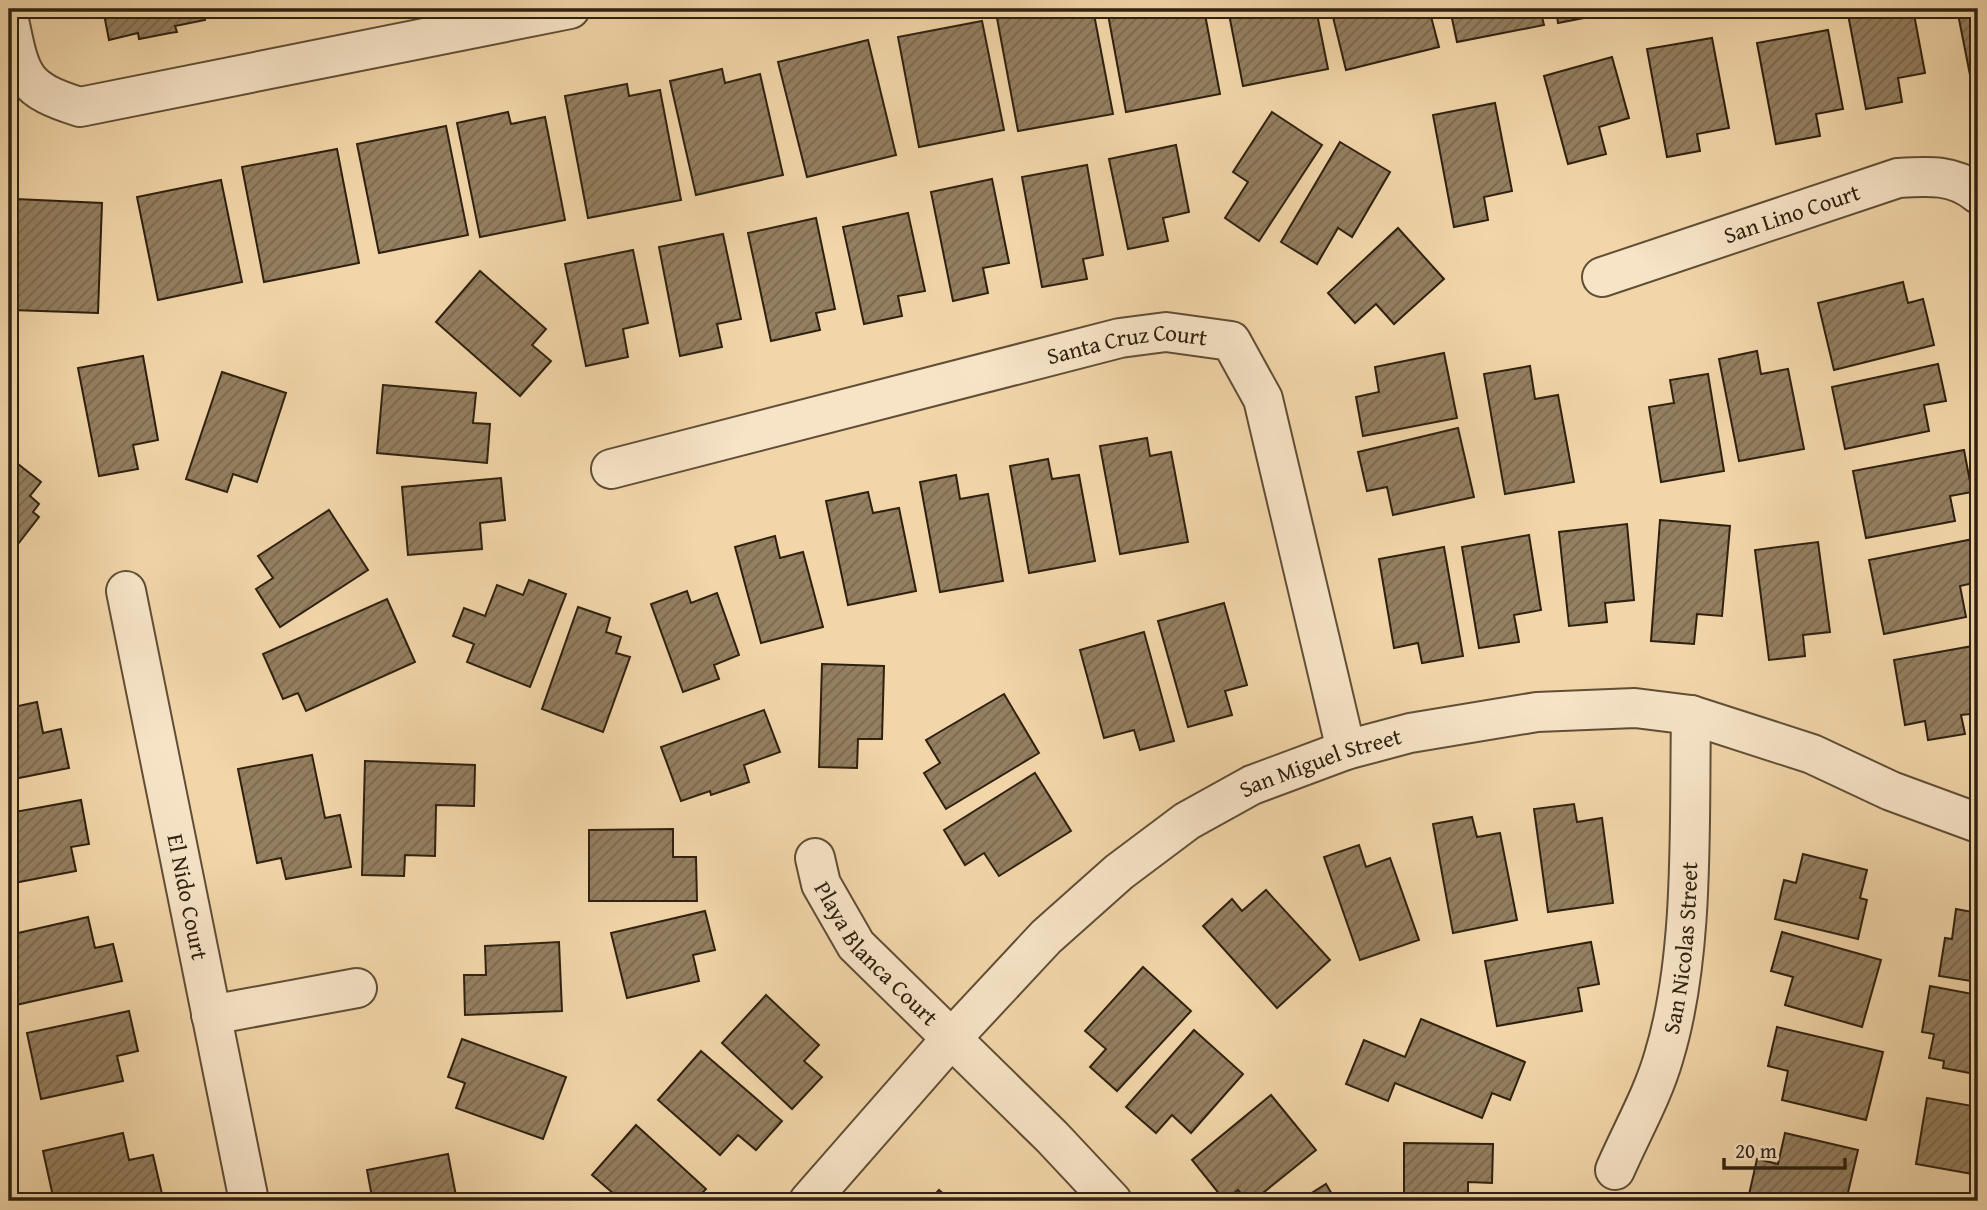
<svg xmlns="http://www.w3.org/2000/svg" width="1987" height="1210" viewBox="0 0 1987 1210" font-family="'Gentium Book Plus',serif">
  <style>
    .building { fill: url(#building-hatch); stroke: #2f2110; stroke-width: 2 }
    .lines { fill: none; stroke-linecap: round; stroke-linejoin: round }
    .minor-casing { stroke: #604e36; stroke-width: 42 }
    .minor { stroke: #f7e4c7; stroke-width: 38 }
    .labels { text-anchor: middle; stroke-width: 5; stroke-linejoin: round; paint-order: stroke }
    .street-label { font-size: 23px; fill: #2f2110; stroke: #f7e4c7 }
  </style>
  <defs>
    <pattern id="building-hatch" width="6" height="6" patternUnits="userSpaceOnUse" patternTransform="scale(1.75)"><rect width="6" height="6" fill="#947f60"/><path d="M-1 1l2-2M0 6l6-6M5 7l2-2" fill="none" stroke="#79684e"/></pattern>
  </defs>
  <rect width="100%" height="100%" fill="#f2d6a9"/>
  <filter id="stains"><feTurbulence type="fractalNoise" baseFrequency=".00286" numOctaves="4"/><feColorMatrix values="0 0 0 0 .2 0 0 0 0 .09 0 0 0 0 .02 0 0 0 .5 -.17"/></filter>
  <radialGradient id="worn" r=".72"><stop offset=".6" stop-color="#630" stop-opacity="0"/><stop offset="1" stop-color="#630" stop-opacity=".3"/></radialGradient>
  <!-- building -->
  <g class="building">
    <path d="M103,9H203L205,20L175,26L177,32L170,33L139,39L138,33L109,40Z"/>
    <path d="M1043,9H1093L1113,114L1018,131L997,18Z"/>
    <path d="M1107,9H1204L1220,94L1126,112Z"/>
    <path d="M1228,9H1316L1328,69L1243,86Z"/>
    <path d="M1331,9H1429L1439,47L1346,70Z"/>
    <path d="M1450,9H1540L1544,25L1457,42Z"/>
    <path d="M1556,9H1630L1558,23Z"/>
    <path d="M1847,9H1913L1925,73L1898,78L1902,102L1866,109Z"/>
    <path d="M1957,9H1978V84L1972,85Z"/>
    <path d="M982,21L1004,130L919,147L898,37Z"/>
    <path d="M1828,30L1843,109L1816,114L1820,136L1776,144L1757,43Z"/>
    <path d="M1712,38L1729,128L1697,134L1700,151L1667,157L1647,49Z"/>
    <path d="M868,40L896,155L807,177L778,62Z"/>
    <path d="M1612,57L1629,118L1599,127L1606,154L1568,164L1544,76Z"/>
    <path d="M722,69L725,83L760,74L783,175L696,195L670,81Z"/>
    <path d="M627,84L629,96L660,90L681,200L588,218L565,96Z"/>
    <path d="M1495,103L1512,191L1484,197L1488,220L1454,227L1433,115Z"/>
    <path d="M508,112L511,124L545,117L565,220L480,237L457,123Z"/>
    <path d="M1272,112L1322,145L1259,241L1225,218L1248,182L1233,172Z"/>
    <path d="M446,126L468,235L379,253L357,144Z"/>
    <path d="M1340,142L1390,172L1352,237L1338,228L1317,264L1281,242Z"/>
    <path d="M1176,145L1189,212L1163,218L1168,241L1128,249L1109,159Z"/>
    <path d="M337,149L359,263L264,282L242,167Z"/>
    <path d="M1087,165L1103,255L1083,259L1087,279L1042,287L1022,177Z"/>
    <path d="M992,179L1009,263L983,268L988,293L953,301L931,192Z"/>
    <path d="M221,180L242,282L158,300L137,197Z"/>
    <path d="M16,199L102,203L98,313L12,310Z"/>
    <path d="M908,213L925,291L898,296L902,316L864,324L843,227Z"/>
    <path d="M816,218L835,309L816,313L820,330L771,341L748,233Z"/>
    <path d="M1398,228L1444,279L1394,324L1376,304L1355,323L1328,293Z"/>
    <path d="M723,234L741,319L717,324L722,347L680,356L659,247Z"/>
    <path d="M633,250L648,323L623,329L628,357L586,366L565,264Z"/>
    <path d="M480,271L546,329L532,345L551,361L520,396L436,322Z"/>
    <path d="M1903,282L1908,303L1923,299L1934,345L1834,370L1818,303Z"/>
    <path d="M1757,351L1761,374L1788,369L1804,449L1739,461L1719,359Z"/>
    <path d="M1444,353L1457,418L1363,436L1356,397L1379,392L1375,367Z"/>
    <path d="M143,356L158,440L133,445L138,469L99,476L78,368Z"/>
    <path d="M1938,364L1946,401L1924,405L1929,431L1845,449L1832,387Z"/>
    <path d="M1530,366L1535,399L1558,395L1574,482L1505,494L1484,374Z"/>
    <path d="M222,372L286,393L257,482L233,474L227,492L186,479Z"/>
    <path d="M1708,374L1724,471L1661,482L1649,407L1674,403L1670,380Z"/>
    <path d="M383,385L476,393L473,423L490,424L487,463L377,453Z"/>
    <path d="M1458,428L1474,497L1393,515L1387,487L1367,491L1358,452Z"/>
    <path d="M1147,438L1150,456L1171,452L1188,542L1120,554L1100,446Z"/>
    <path d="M1964,450L1972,492L1950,496L1955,521L1866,538L1853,471Z"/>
    <path d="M9,457L41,482L30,496L39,504L33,512L39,517L14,549L9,545Z"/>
    <path d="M1048,459L1052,479L1079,475L1095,561L1029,573L1010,466Z"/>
    <path d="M956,475L960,499L988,494L1003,581L940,592L920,482Z"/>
    <path d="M501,478L505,520L480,523L482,549L408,555L402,487Z"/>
    <path d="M868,492L873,513L899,508L916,591L848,605L826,501Z"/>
    <path d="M329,510L368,570L280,627L256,589L273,578L258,556Z"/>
    <path d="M1660,520L1730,526L1722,616L1697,614L1694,644L1651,641Z"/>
    <path d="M1627,524L1634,600L1605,603L1607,622L1569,626L1559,532Z"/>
    <path d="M1529,535L1541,610L1514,615L1519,642L1479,648L1462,547Z"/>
    <path d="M775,536L780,558L803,552L823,627L761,643L735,547Z"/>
    <path d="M1973,539L1978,582L1960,586L1966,617L1884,634L1869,560Z"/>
    <path d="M1818,542L1830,632L1803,635L1805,656L1769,660L1755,550Z"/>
    <path d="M1444,547L1463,656L1422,663L1418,643L1394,648L1379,559Z"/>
    <path d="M529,580L566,594L530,687L467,662L474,644L453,636L464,608L485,616L497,585L523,595Z"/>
    <path d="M687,591L691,603L717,593L739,655L714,665L719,679L683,692L651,604Z"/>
    <path d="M387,599L415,662L306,711L298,693L283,699L263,654Z"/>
    <path d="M1224,603L1247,685L1225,691L1232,715L1188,727L1158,621Z"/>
    <path d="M578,607L610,618L606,632L621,637L616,653L630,657L603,732L542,709Z"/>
    <path d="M1144,632L1174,741L1140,750L1134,730L1104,738L1080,650Z"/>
    <path d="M1978,645V713L1961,715L1965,734L1928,740L1925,721L1905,725L1894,660Z"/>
    <path d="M822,664L884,666L882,739H858L857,768L819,767Z"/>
    <path d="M1004,694L1039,753L946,809L924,773L940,763L926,740Z"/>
    <path d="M37,702L43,733L61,729L69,768L9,780V708Z"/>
    <path d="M764,710L780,752L744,765L749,782L711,795L710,791L681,801L661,747Z"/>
    <path d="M312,755L325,818L340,815L351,867L286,879L281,858L257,863L238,769Z"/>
    <path d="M365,761L475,765L474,806L436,805L435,856L405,855L404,876L362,875Z"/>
    <path d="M1035,773L1071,831L999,876L984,853L965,865L944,830Z"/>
    <path d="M81,800L89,844L71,847L76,871L9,884V813Z"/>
    <path d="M1574,804L1577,822L1602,818L1613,903L1548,912L1534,809Z"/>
    <path d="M1472,817L1477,837L1500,833L1517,920L1453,933L1433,824Z"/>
    <path d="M673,829V857H696L697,901H589V830Z"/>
    <path d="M1359,845L1366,867L1390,858L1419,940L1360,960L1324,857Z"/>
    <path d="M1803,854L1867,870L1860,898L1867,900L1858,939L1775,919L1784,880L1796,883Z"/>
    <path d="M1266,890L1330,960L1277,1008L1203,926L1232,899L1242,911Z"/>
    <path d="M1956,909L1978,913V982L1939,976L1945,938L1952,939Z"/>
    <path d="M705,911L715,950L693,955L699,981L627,998L611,933Z"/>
    <path d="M88,917L95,948L113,944L122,981L16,1005L9,975V935Z"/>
    <path d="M1782,932L1881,960L1862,1027L1785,1005L1793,977L1771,971Z"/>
    <path d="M559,942L562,1011L465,1015L464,975H486L485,946Z"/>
    <path d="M1591,942L1599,984L1578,988L1582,1011L1497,1026L1485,961Z"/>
    <path d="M1143,967L1191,1011L1117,1091L1090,1067L1106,1049L1085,1031Z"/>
    <path d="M1930,986L1978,995V1067L1975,1074L1943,1068L1944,1061L1929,1058L1934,1034L1922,1032Z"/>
    <path d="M766,995L819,1045L804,1061L822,1077L792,1109L722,1043Z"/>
    <path d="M129,1011L138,1051L117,1056L123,1081L41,1099L27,1033Z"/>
    <path d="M1421,1019L1525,1062L1510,1100L1492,1093L1482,1118L1395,1083L1388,1101L1346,1084L1364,1040L1405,1057Z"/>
    <path d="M1777,1027L1883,1052L1866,1120L1782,1100L1788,1071L1768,1066Z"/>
    <path d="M1194,1030L1243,1074L1191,1133L1172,1115L1156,1133L1126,1107Z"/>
    <path d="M462,1039L566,1077L543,1139L456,1108L465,1083L448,1077Z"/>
    <path d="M701,1051L782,1121L756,1150L738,1135L720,1155L658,1100Z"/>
    <path d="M1271,1095L1316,1150L1253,1201H1247L1238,1190L1225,1201L1192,1160Z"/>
    <path d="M1927,1098L1978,1107V1175L1916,1164Z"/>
    <path d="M636,1125L706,1189L694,1201H622L592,1175Z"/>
    <path d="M123,1133L129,1160L153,1155L162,1194L128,1201H54L43,1151Z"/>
    <path d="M1785,1133L1858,1150L1846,1201L1748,1199L1757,1159L1778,1164Z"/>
    <path d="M1404,1143L1493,1144L1492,1183L1468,1182V1201H1404Z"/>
    <path d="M448,1154L457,1201H351L372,1197L367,1170Z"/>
    <path d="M1326,1184L1336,1201H1299Z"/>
    <path d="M939,1190L952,1201H929Z"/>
  </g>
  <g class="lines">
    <!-- minor casing -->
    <g class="minor-casing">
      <g id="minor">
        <path d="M9,20C21,77 22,89 80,107L570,9"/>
        <path id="s1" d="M1602,277L1898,178C1928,176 1955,174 1978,194"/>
        <path id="s2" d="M611,469L1120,338L1166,332L1231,341L1263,399L1346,750"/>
        <path id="s3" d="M126,591L249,1201"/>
        <path id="s4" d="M815,858L821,884L856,945L1052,1137L1112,1201"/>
        <path d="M211,1015L357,988"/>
        <path id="s5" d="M1615,1170C1631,1133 1653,1095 1664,1056C1695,954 1689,821 1691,715"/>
        <path id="s6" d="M809,1201L950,1040L1046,937L1119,872L1187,821L1252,785L1346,750L1410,733L1537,712L1635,708L1691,715L1812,754L1891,791L1978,823"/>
      </g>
    </g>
    <!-- minor -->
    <use href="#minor" class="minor"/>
  </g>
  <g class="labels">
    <!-- street labels -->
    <g class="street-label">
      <text dy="8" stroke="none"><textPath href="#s1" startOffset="200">San Lino Court</textPath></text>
      <text dy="8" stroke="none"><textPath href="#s2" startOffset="532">Santa Cruz Court</textPath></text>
      <text dy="8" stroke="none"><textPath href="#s6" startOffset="684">San Miguel Street</textPath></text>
      <text dy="8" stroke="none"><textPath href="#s3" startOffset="312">El Nido Court</textPath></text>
      <text dy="8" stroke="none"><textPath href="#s5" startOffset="234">San Nicolas Street</textPath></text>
      <text dy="8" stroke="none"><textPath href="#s4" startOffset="116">Playa Blanca Court</textPath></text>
    </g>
  </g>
  <!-- margin -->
  <rect width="1987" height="1210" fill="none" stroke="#f2d6a9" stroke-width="35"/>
  <rect x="10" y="10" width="1966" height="1189" fill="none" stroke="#2f2110" stroke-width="3.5"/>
  <rect x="18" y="18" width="1952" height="1175" fill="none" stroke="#2f2110" stroke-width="2"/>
  <!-- scale -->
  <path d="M1724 1158v10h121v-10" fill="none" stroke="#2f2110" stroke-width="3.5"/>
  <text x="1735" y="1158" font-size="21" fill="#2f2110" stroke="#f7e4c7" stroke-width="5" paint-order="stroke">20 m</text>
  <rect width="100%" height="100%" filter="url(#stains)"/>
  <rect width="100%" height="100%" fill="url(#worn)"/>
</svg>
